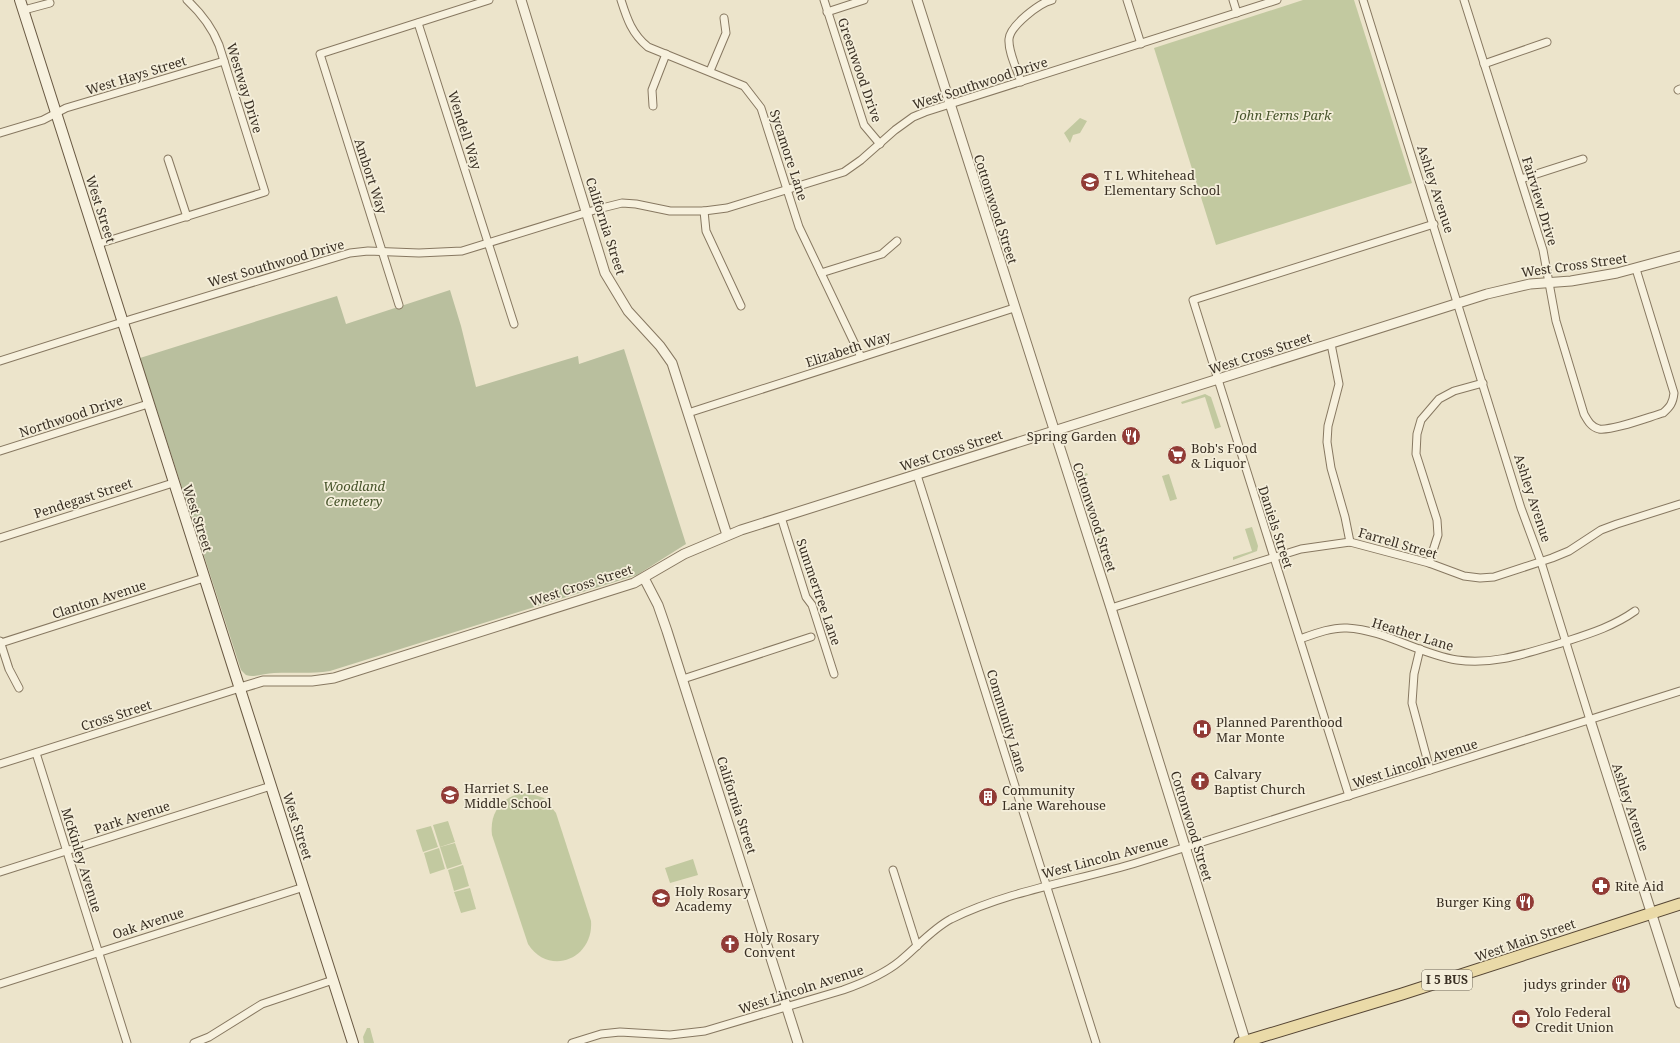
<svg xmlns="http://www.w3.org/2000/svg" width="1680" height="1043" viewBox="0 0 1680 1043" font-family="'Noto Serif',serif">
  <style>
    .green { fill: #c2c9a0 }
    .cemetery { fill: #b9bf9e }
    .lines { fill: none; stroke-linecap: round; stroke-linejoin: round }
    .minor-casing { stroke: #877861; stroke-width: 9 }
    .tertiary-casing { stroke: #877861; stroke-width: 11 }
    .secondary-casing { stroke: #695943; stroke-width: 12 }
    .primary-casing { stroke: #564634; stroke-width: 13 }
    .minor { stroke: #f7f1de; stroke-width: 7 }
    .tertiary { stroke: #f7f1de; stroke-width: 9 }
    .secondary { stroke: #f7f1de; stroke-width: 10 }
    .primary { stroke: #eadaa8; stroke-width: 11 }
    .labels { text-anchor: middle; stroke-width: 3.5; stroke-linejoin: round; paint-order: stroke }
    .shield { fill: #f4eeda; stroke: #71685a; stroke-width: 1 }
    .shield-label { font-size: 12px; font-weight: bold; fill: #392f23 }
    .street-label { font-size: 13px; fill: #392f23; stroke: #f4eeda }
    .park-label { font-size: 13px; font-style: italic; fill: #47542b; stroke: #f4eeda }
    .poi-label { font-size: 13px; fill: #392f23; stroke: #f4eeda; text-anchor: start }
  </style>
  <rect width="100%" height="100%" fill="#ece4cb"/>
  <!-- green -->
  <g class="green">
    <path d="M1303,0H1354L1412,183L1216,245L1154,48Z"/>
    <path d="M1080,118L1087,121L1080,133L1073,135L1070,143L1064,133Z"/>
    <path d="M1205,394L1211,397L1221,427L1215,429L1205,397L1182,404L1181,402Z"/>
    <path d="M1087,473L1088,475L1082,477L1107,554H1113L1105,557L1079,476Z"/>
    <path d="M1169,474L1177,499L1170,501L1162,476Z"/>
    <path d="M1252,527L1258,546L1257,551L1233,560V557L1252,551L1245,529Z"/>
    <path d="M529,793L544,798L556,813L591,921C594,959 549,977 528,944L492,835C489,811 504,793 529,793Z"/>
    <path d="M448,821L455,842L440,847L433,825Z"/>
    <path d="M431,826L438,847L423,852L416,830Z"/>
    <path d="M455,843L462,864L447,869L440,847Z"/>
    <path d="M439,848L445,869L430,874L424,853Z"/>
    <path d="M693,859L698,875L670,883L665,868Z"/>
    <path d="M463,865L469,886L454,891L448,870Z"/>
    <path d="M470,888L476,909L461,913L454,892Z"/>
    <path d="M367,1028H370L374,1043H364L363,1037Z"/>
  </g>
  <!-- cemetery -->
  <path class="cemetery" d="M450,290L461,326L476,387L578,356L579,364L624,349L686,544L637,575L330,671C311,674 293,672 274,673C265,673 254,678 246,675L241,670L140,358L337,296L346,324Z"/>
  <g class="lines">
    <!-- minor casing -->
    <g class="minor-casing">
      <g id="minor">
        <path d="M621,0C627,19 632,34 648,47L744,86L761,108L799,227L861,357"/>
        <path d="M824,0L864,125L880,144"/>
        <path d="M1127,0L1141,44"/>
        <path d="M1233,0L1237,13"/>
        <path d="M1363,0L1521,508L1541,562L1590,720"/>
        <path d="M1464,0L1543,250L1556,321L1584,414C1588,421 1591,427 1599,429C1612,431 1649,417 1663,413C1670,407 1673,403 1674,393L1636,269"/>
        <path d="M24,10L50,3"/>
        <path d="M827,12L864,0"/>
        <path d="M418,23L514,324"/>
        <path d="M1484,64L1547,42"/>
        <path d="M710,71L726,33L724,18"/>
        <path d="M1021,82C1017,69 1008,52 1009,39C1010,26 1039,3 1052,0"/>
        <path d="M1678,90L1680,89"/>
        <path d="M653,106L652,90L666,54"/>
        <path d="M0,133L43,120L66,108L224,61"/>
        <path d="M168,159L187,217"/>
        <path d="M1521,179L1583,159"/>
        <path d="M704,211L706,231L741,306"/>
        <path d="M98,244L265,192L219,45C212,27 202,14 187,0"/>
        <path d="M821,273L882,254L897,241"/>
        <path d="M399,305L320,54L489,0"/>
        <path d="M1331,344L1339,384L1328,426L1327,442L1331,468L1345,517L1350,542"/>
        <path d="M0,361L132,319L350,253L368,251L419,253L462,251L598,209L622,203L636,204L670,211H704L727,208L844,172L861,160L895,130L913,117L925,112L1277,0"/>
        <path d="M688,413L1014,308"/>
        <path d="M0,451L148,404"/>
        <path d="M917,475L1096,1043"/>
        <path d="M781,517L806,597L812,605L834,674"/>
        <path d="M0,538L173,483"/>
        <path d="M1429,563L1438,535L1437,520L1416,454L1417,434L1421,420L1439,399L1454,391L1483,383"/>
        <path d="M1111,608L1301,549L1350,542L1429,563L1464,576L1480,578L1494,577L1552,558L1569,551L1601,530L1617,524L1680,504"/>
        <path d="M1300,639C1314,634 1332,627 1347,628C1385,630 1419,654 1457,660C1493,665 1524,654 1558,644C1585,635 1611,628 1635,611"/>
        <path d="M0,641L9,669L19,688"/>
        <path d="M1,643L204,578"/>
        <path d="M1420,649L1414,674L1412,703L1430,770"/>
        <path d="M683,679L811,637"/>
        <path d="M36,753L127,1043"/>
        <path d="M0,764L240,688"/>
        <path d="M1349,796L1193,300L1434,224"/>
        <path d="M893,870L917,946"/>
        <path d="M0,872L271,786"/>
        <path d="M0,984L304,887"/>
        <path d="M194,1043L209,1037L262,1004L333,980"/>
        <path d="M572,1043L601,1034L620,1032L670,1035L705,1031L843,990C863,983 883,975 900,961C916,948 932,929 951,919C1010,890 1077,881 1139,862L1680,691"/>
      </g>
    </g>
    <!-- tertiary casing -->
    <g class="tertiary-casing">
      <g id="tertiary">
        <path d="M521,0L605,273L628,311L660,346L672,363L727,535"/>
        <path d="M917,0L1111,608L1246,1043"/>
        <path d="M644,578L658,605L667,631L798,1043"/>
        <path d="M240,688L263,681H312L334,678L634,583L684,554L741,530L1487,294L1530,284L1571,281L1617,273L1680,256"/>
        <path d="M1590,720L1680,1003"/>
      </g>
    </g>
    <!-- secondary casing -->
    <g class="secondary-casing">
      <path id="secondary" d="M20,0L353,1043"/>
    </g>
    <!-- primary casing -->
    <g class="primary-casing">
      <path id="primary" d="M1240,1043L1402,994L1680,904"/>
    </g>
    <!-- minor -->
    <use href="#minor" class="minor"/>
    <!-- tertiary -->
    <use href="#tertiary" class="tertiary"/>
    <!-- secondary -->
    <use href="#secondary" class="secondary"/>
    <!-- primary -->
    <use href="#primary" class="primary"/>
  </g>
  <!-- icons -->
  <defs>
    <g id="school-disc" transform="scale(1)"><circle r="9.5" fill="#913b36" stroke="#f4eeda"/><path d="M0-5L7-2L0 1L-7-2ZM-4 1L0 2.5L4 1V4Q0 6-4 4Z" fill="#fff"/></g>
    <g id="restaurant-disc" transform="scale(1)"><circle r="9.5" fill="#913b36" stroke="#f4eeda"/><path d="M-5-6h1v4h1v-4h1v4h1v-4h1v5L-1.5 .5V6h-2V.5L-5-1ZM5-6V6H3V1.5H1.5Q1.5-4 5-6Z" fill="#fff"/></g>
    <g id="supermarket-disc" transform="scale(1)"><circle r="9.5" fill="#913b36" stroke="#f4eeda"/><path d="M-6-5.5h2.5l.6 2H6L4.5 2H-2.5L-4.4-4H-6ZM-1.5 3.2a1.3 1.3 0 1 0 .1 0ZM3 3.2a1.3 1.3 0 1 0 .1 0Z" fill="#fff"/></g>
    <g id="hospital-disc" transform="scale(1)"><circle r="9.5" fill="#913b36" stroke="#f4eeda"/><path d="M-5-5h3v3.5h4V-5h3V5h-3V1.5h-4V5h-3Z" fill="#fff"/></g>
    <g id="church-disc" transform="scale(1)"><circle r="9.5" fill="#913b36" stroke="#f4eeda"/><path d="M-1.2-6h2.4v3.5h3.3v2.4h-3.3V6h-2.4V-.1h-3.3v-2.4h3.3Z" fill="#fff"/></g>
    <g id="building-disc" transform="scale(1)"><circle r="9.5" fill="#913b36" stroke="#f4eeda"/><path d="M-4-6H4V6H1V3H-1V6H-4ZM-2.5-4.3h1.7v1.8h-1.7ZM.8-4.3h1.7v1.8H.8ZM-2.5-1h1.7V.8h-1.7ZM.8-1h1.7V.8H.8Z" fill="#fff"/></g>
    <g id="pharmacy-disc" transform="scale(1)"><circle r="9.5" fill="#913b36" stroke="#f4eeda"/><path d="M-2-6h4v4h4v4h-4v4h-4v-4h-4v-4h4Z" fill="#fff"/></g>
    <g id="bank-disc" transform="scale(1)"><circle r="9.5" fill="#913b36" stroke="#f4eeda"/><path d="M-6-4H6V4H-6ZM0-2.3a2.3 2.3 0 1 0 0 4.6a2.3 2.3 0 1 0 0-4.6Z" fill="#fff"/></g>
  </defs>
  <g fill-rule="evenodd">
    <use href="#school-disc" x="1090" y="182"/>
    <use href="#restaurant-disc" x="1131" y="436"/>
    <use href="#supermarket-disc" x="1177" y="455"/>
    <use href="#hospital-disc" x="1202" y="729"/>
    <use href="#church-disc" x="1200" y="781"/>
    <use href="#school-disc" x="450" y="795"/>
    <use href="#building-disc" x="988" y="797"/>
    <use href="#pharmacy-disc" x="1601" y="886"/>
    <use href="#school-disc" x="661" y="898"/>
    <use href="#restaurant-disc" x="1525" y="902"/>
    <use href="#church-disc" x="730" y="944"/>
    <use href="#restaurant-disc" x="1621" y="984"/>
    <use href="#bank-disc" x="1521" y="1019"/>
  </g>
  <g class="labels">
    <!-- shield labels -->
    <rect class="shield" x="1422" y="970" width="50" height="20" rx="3"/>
    <g class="shield-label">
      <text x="1447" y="984">I 5 BUS</text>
    </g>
    <!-- street labels -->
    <g class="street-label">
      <text transform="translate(860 70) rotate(71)" y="5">Greenwood Drive</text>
      <text transform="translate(136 75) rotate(-17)" y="5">West Hays Street</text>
      <text transform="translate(980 83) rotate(-18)" y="5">West Southwood Drive</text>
      <text transform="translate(245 88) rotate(73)" y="5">Westway Drive</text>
      <text transform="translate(465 130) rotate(72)" y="5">Wendell Way</text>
      <text transform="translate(789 155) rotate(72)" y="5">Sycamore Lane</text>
      <text transform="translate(371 176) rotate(72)" y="5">Ambort Way</text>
      <text transform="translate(1436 189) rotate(72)" y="5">Ashley Avenue</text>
      <text transform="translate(1540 201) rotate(73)" y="5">Fairview Drive</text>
      <text transform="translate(101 209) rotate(72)" y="5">West Street</text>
      <text transform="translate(996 209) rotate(72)" y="5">Cottonwood Street</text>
      <text transform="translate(606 226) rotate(72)" y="5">California Street</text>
      <text transform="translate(276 263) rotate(-16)" y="5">West Southwood Drive</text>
      <text transform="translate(1574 265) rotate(-8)" y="5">West Cross Street</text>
      <text transform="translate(848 349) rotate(-18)" y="5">Elizabeth Way</text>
      <text transform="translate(1260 353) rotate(-18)" y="5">West Cross Street</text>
      <text transform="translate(71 416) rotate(-18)" y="5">Northwood Drive</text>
      <text transform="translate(951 450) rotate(-18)" y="5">West Cross Street</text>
      <text transform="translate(83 498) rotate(-18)" y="5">Pendegast Street</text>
      <text transform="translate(1533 498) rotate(72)" y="5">Ashley Avenue</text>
      <text transform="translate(1095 517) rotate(72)" y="5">Cottonwood Street</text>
      <text transform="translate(198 518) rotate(72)" y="5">West Street</text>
      <text transform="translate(1276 527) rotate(72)" y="5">Daniels Street</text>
      <text transform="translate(1398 543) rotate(16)" y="5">Farrell Street</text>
      <text transform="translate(581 585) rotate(-18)" y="5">West Cross Street</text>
      <text transform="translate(819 592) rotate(71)" y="5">Summertree Lane</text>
      <text transform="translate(99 599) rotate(-18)" y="5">Clanton Avenue</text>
      <text transform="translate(1413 634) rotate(17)" y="5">Heather Lane</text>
      <text transform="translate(116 715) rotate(-18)" y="5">Cross Street</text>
      <text transform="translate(1007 721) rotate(73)" y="5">Community Lane</text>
      <text transform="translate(1415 763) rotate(-18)" y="5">West Lincoln Avenue</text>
      <text transform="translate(737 805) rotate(72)" y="5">California Street</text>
      <text transform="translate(1631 807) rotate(72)" y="5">Ashley Avenue</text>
      <text transform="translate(132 817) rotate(-18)" y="5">Park Avenue</text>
      <text transform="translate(298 826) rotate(72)" y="5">West Street</text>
      <text transform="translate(1192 826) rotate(73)" y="5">Cottonwood Street</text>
      <text transform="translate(1105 857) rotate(-15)" y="5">West Lincoln Avenue</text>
      <text transform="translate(82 860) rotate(73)" y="5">McKinley Avenue</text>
      <text transform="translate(148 923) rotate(-18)" y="5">Oak Avenue</text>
      <text transform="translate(1525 940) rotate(-19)" y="5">West Main Street</text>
      <text transform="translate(801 989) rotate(-18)" y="5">West Lincoln Avenue</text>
    </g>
    <!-- park labels -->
    <g class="park-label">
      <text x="1283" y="120">John Ferns Park</text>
      <text x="354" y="491">Woodland<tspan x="354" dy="15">Cemetery</tspan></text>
    </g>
    <!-- poi labels -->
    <g class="poi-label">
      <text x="1104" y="180">T L Whitehead<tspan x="1104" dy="15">Elementary School</tspan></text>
      <text x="1117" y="441" text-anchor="end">Spring Garden</text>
      <text x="1191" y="453">Bob's Food<tspan x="1191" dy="15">&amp; Liquor</tspan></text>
      <text x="1216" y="727">Planned Parenthood<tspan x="1216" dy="15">Mar Monte</tspan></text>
      <text x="1214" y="779">Calvary<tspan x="1214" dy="15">Baptist Church</tspan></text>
      <text x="464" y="793">Harriet S. Lee<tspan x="464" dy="15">Middle School</tspan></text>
      <text x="1002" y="795">Community<tspan x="1002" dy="15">Lane Warehouse</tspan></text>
      <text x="1615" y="891">Rite Aid</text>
      <text x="675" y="896">Holy Rosary<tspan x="675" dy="15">Academy</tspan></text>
      <text x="1511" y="907" text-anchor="end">Burger King</text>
      <text x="744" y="942">Holy Rosary<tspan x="744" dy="15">Convent</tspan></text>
      <text x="1607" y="989" text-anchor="end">judys grinder</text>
      <text x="1535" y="1017">Yolo Federal<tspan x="1535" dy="15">Credit Union</tspan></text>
    </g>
  </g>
</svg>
